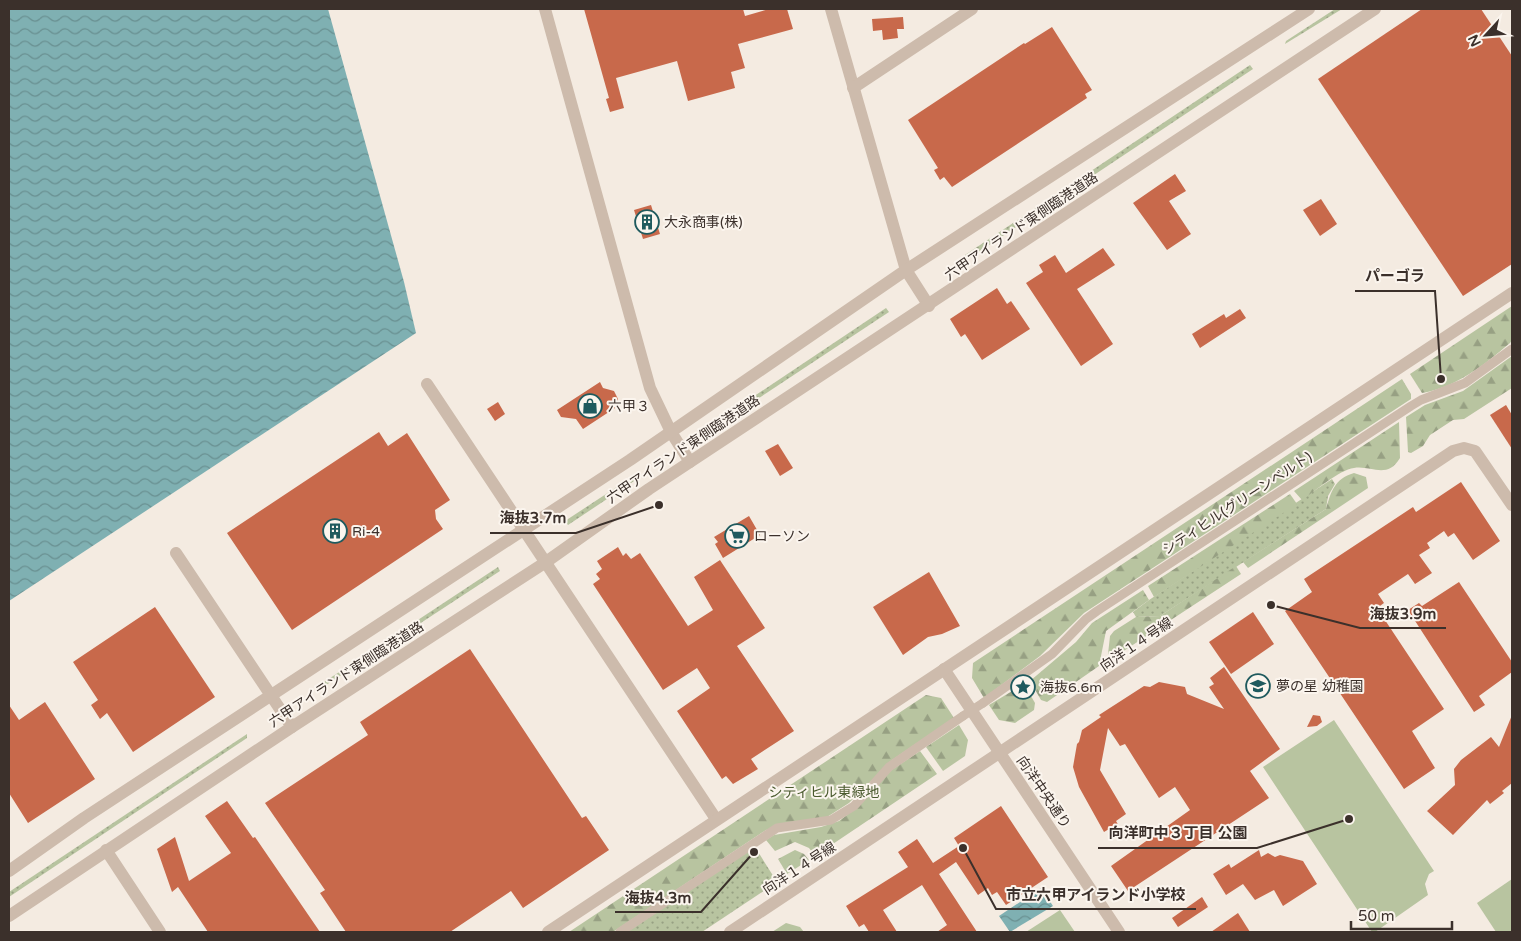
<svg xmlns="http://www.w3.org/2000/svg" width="1521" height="941" viewBox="0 0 1521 941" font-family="'Varela Round','Noto Sans JP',sans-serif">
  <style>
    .grass { fill: url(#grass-dots) }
    .forest { fill: url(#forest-firs) }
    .park { fill: #b8c4a0 }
    .water { fill: url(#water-waves) }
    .building { fill: #c8694b }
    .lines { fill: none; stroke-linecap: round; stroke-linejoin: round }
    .pedestrian { stroke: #cdbbac; stroke-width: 9 }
    .tertiary { stroke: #cdbbac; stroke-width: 12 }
    .pedestrian-bridge { stroke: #cdbbac; stroke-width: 9 }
    .labels { text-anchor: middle; stroke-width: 4; stroke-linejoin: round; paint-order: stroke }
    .poi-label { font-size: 14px; fill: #3b302b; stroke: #fbf5ee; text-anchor: start }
    .street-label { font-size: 14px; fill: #3b302b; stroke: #fbf5ee }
    .park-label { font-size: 14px; fill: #4a5a2e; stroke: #fbf5ee }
    .leader { fill: none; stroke: #3b302b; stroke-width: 2 }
    .callout-dot { fill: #3b302b; stroke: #fbf5ee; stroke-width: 2 }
    .callout-label { font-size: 15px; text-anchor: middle; font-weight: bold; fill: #3b302b; stroke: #fbf5ee; stroke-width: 4; stroke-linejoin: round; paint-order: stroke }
  </style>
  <defs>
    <pattern id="grass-dots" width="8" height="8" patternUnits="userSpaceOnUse" patternTransform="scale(1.25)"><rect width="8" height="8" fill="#b8c4a0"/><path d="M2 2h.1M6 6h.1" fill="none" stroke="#97a083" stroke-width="1.8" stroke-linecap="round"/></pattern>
    <pattern id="forest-firs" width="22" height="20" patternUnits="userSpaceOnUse" patternTransform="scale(1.25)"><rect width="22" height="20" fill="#b8c4a0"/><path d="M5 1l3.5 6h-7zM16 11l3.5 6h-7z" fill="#97a083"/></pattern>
    <pattern id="water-waves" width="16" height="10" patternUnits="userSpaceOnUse" patternTransform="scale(1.25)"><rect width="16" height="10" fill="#7fb0b2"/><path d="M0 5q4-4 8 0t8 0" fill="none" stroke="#699091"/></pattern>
  </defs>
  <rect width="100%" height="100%" fill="#f4ebe1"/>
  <!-- grass -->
  <g class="grass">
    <path d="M1335,9H1342L1285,44L1286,41Z"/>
    <path d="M1250,65L1253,69L968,259L965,258V255Z"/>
    <path d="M886,308L889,312L735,414L732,411Z"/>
    <path d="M635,475L637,479L568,525L565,521Z"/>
    <path d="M1332,479L1335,484L1328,496L1326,509L1160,616L1136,617L1133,612L1149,600Z"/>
    <path d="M498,567L500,571L317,691L315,688Z"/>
    <path d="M247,734V738L9,897V892Z"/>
    <path d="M755,847L777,882L702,932H627Z"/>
  </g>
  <!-- forest -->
  <g class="forest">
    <path d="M1512,306V340L1510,343C1484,365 1457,387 1422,393L1410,374Z"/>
    <path d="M1512,356V388L1464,419L1453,420L1430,435L1423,446L1411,453L1408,452L1406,417L1425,405L1463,391Z"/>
    <path d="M1402,379L1411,394V399L1084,613L1040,656L984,698L972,678L973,663Z"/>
    <path d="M1399,422L1400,458C1387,480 1371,465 1354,468C1339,470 1315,491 1302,500L1294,491Z"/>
    <path d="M1354,473L1366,477L1368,488L1248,568L1243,562L1326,509C1331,492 1334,479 1354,473Z"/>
    <path d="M1290,494L1297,504L1154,597L1148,586Z"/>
    <path d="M1236,566L1241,574L1119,654L1115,656L1108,654L1110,636L1114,631L1136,617L1160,616Z"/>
    <path d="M1143,590L1149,600L1106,631L1099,666L1047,702L1041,700L1030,681L1076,642L1092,623Z"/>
    <path d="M1024,684L1035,703L1034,710L1015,723L999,720L989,705Z"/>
    <path d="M926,695L941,698L954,718L892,760L849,803L827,817L766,830L613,932H569Z"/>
    <path d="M959,725L968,740L965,756L943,771L926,747Z"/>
    <path d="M920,751L937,774L815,856L809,848L795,842L775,851L766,840L774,835L821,827L839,821L847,815L890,771Z"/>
    <path d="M795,850L804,854L809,860L787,874L778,859Z"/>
  </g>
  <!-- park -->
  <g class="park">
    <path d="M1334,720L1434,871L1429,874L1425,884L1428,895L1375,932H1372L1263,767Z"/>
    <path d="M1512,879V932H1496L1477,903Z"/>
    <path d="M1060,910L1075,932H1026Z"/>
    <path d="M786,923L800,927L804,932H772Z"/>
  </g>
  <!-- water -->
  <g class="water">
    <path d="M9,9H328L404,282L416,333L9,601Z"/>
    <path d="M1041,888L1053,906L1010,932L999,916Z"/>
  </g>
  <!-- building -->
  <g class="building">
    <path d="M584,9H743L745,16L769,9H787L793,29L738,44L745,68L731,72L735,88L688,101L677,61L616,78L624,108L610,112L606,99L609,98Z"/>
    <path d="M1422,9H1481L1512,56V264L1463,296L1318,79Z"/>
    <path d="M903,17L904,29H897L898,38L883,40L882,30L873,31L872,19Z"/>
    <path d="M1052,27L1092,90L1085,94L1087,98L952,187L944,177L940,180L934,170L938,168L908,120L1024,43L1025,44Z"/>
    <path d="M1175,174L1186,191L1169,201L1191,234L1167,250L1133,203Z"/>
    <path d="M1321,199L1337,224L1320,236L1303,210Z"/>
    <path d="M651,205L660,234L643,239L634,210Z"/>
    <path d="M1103,248L1115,265L1077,289L1113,344L1081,366L1026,283L1043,272L1039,265L1055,255L1066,273Z"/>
    <path d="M997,288L1007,304L1011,301L1030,329L982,360L965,334L961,337L950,319Z"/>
    <path d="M1240,309L1246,318L1200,348L1192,334L1224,314L1226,318Z"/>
    <path d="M600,382L603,388L614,391L618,399L615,408L583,429L576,419L561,417L557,410Z"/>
    <path d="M498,402L505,414L495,421L487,409Z"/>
    <path d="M1506,405L1512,415V449L1490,415Z"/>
    <path d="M379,432L388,446L407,433L450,500L435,510L436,519L443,529L292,630L227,533Z"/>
    <path d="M778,444L793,468L780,476L765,451Z"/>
    <path d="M1461,482L1500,541L1473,560L1454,533L1448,537L1444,531L1427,543L1430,548L1419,555L1432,573L1415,584L1408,574L1378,594L1384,603L1377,608L1444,709L1412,731L1435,768L1404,789L1285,611L1312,592L1304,579L1413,507L1416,512Z"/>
    <path d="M749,516L760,535L723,558L715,544L718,542L714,537Z"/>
    <path d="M618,547L623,556L626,553L631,559L640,553L688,626L713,610L694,577L720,560L765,628L737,646L794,731L751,759L758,769L733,784L726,776L722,779L677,711L710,688L697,668L663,690L593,584L600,579L596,574L602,569L597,561Z"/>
    <path d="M929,572L960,626L942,634L928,637L903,655L873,607Z"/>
    <path d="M1459,582L1512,662V672L1479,696L1485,705L1474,712L1408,610L1419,603L1422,606Z"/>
    <path d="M155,607L215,697L133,752L107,713L100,719L91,705L98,700L73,662Z"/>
    <path d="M1253,612L1274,644L1231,674L1209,642Z"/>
    <path d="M470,649L582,818L586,816L609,850L523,908L511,891L450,932H346L320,893L325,890L265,803L368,735L360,722Z"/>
    <path d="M1224,667L1280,749L1250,771L1269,798L1128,891L1111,866L1190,810L1175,787L1159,798L1125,744L1120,746L1108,728L1100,770L1126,814L1116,821L1120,828L1111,833L1109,829L1104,832L1079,787L1073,767L1077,744L1079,742L1082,730L1101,717L1099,715L1144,686L1150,687L1159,682L1185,687L1187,694L1224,709L1209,687L1214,684L1210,678Z"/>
    <path d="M45,702L95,779L28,823L9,793V705L19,720Z"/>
    <path d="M1313,715L1320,716L1322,722L1317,726L1307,727Z"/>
    <path d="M1512,715V783L1502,791L1504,793L1490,804L1487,800L1453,835L1427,811L1455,785L1454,769L1461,760L1491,737L1499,747Z"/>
    <path d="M227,801L253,838L255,837L320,932H208L178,887L172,892L157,849L175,837L189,881L231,853L205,816Z"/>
    <path d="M1001,806L1048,877L1006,905L997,892L992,895L988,888L978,895L956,862L939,874L977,932H937L947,925L922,885L883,910L897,932H869L864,924L859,927L846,906L908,867L898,852L917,839L933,863L959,846L954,838Z"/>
    <path d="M1259,850L1261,857L1268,853L1275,857L1280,855L1303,861L1317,884L1283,906L1274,890L1255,900L1243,884L1226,895L1213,874L1229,864L1231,868Z"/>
    <path d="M1202,897L1208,907L1178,927L1172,918Z"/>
    <path d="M1238,913L1250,932H1211Z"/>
  </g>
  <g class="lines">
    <!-- pedestrian -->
    <g class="pedestrian">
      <path d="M983,703L1052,654L1086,619L1097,611L1411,406L1421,400L1465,383L1512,349"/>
      <path d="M620,932L777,828L831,820L854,806L889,767L963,716"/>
    </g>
    <!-- tertiary -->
    <g class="tertiary">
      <path d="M545,9L650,388L671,432L690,462"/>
      <path d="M831,9L906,270L929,306"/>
      <path d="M853,88L972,9"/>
      <path d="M427,384L716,819"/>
      <path d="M176,553L292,727"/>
      <path d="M944,669L1119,932"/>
      <path d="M106,850L160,932"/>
      <path d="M9,871L84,818L630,460L906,270L1309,9"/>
      <path d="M9,916L292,727L546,562L649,489L1375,9"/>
      <path d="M548,932L1512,293"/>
      <path d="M730,932L1453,451L1464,448L1475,451L1512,505"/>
    </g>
    <!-- pedestrian-bridge -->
    <path class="pedestrian-bridge" d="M963,716L983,703"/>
  </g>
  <!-- icons -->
  <defs>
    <g id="building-ring" transform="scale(1.25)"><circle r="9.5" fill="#fbf5ee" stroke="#1f5a5e" stroke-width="1.5"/><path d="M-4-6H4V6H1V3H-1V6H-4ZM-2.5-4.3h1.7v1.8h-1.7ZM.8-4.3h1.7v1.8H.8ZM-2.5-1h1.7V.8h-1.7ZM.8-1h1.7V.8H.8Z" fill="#1f5a5e"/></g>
    <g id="shop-ring" transform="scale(1.25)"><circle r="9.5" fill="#fbf5ee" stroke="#1f5a5e" stroke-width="1.5"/><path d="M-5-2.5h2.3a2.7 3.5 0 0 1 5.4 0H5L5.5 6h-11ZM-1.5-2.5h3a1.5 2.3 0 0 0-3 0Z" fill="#1f5a5e"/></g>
    <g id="supermarket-ring" transform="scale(1.25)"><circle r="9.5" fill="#fbf5ee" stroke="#1f5a5e" stroke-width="1.5"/><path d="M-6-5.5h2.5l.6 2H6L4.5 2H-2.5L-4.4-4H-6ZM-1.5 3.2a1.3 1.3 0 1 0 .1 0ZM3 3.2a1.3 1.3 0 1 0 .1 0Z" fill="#1f5a5e"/></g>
    <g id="school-ring" transform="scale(1.25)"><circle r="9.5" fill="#fbf5ee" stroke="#1f5a5e" stroke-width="1.5"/><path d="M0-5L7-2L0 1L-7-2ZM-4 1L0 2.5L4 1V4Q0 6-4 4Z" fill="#1f5a5e"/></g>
    <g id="sight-ring" transform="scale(1.25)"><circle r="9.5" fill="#fbf5ee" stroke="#1f5a5e" stroke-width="1.5"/><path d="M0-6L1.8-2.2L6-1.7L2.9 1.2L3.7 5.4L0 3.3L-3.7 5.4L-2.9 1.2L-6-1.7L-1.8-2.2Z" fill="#1f5a5e"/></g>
  </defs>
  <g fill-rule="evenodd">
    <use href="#building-ring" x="647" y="222"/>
    <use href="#shop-ring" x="590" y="406"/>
    <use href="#building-ring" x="335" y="531"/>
    <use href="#supermarket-ring" x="737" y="536"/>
    <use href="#school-ring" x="1258" y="686"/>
    <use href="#sight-ring" x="1023" y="687"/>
  </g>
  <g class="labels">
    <!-- poi labels -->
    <g class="poi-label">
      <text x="664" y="227">大永商事(株)</text>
      <text x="608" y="411">六甲３</text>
      <text x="352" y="536">Ri-4</text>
      <text x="754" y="541">ローソン</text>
      <text x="1276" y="691">夢の星 幼稚園</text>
      <text x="1040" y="692">海抜6.6m</text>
    </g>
    <!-- street labels -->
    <g class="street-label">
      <text transform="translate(1021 226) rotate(-34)" y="5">六甲アイランド東側臨港道路</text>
      <text transform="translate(683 449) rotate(-34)" y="5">六甲アイランド東側臨港道路</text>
      <text transform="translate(1237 503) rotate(-33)" y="5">シティヒル(グリーンベルト)</text>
      <text transform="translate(1136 644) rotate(-34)" y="5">向洋１４号線</text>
      <text transform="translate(346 674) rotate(-33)" y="5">六甲アイランド東側臨港道路</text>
      <text transform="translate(1044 792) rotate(56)" y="5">向洋中央通り</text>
      <text transform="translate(799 868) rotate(-33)" y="5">向洋１４号線</text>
    </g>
    <!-- park labels -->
    <g class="park-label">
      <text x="824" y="797">シティヒル東緑地</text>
    </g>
  </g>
  <!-- callouts -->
  <path class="leader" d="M1441 379L1435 291H1355M659 505L576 533H490M1271 605L1360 628H1446M1349 819L1257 848H1098M963 848L996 909H1196M754 852L701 912H615"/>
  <g class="callout-dot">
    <circle cx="1441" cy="379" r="5"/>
    <circle cx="659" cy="505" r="5"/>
    <circle cx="1271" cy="605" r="5"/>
    <circle cx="1349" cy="819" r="5"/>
    <circle cx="963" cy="848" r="5"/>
    <circle cx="754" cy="852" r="5"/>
  </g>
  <g class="callout-label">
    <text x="1395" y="281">パーゴラ</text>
    <text x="533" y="523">海抜3.7m</text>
    <text x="1403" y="619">海抜3.9m</text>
    <text x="1178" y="838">向洋町中３丁目 公園</text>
    <text x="1096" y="900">市立六甲アイランド小学校</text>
    <text x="658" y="903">海抜4.3m</text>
  </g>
  <!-- border -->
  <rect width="1521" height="941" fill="none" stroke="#3b302b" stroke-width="20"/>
  <!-- north arrow -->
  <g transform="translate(1486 35) rotate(244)" stroke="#fbf5ee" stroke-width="4" paint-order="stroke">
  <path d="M0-4L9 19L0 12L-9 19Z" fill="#3b302b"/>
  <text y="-8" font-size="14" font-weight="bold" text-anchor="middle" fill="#3b302b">N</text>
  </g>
  <!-- scale -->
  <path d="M1351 921v8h101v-8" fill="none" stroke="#3b302b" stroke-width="2.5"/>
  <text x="1358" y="921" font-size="15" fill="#3b302b" stroke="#fbf5ee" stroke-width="4" paint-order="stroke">50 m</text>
</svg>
